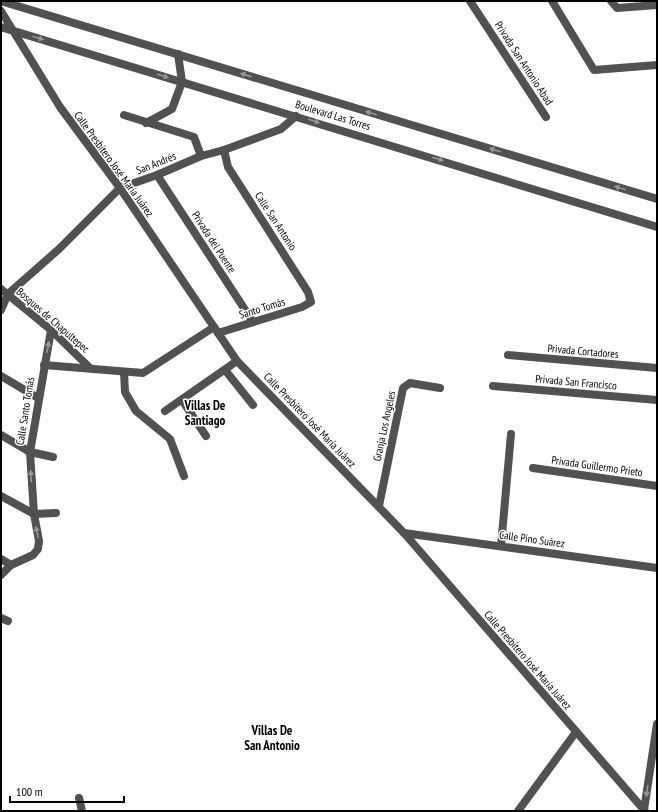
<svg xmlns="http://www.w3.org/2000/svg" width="658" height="812" viewBox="0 0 658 812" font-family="'PT Sans Narrow',sans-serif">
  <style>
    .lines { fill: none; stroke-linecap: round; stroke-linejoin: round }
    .minor { stroke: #515151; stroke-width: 8 }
    .oneway { fill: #979797 }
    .labels { text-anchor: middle; stroke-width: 3; stroke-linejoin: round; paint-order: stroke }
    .street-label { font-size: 11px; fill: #000; stroke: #fff }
    .quarter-label { font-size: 13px; font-weight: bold; fill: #000; stroke: #fff }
  </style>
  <rect width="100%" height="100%" fill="#fff"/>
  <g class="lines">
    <!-- minor -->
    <g class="minor">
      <path d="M1,1L657,199"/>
      <path d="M470,1L546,117"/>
      <path d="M552,1L594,70L657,65"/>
      <path d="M611,1L617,8L657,5"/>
      <path d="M1,11L60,107L120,188L237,361L404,533L645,811"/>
      <path d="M1,27L657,227"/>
      <path d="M124,115L194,137L201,156"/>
      <path d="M146,123L172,109L182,82L178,54"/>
      <path d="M157,175L253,322"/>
      <path d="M1,289L51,330L90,368"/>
      <path d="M1,310L8,294L59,249L120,188L157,175L201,156L224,150L281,129L296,116"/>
      <path d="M218,333L302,307L311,302L308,292L228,167L224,150"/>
      <path d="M508,355L657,368"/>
      <path d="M44,365L143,373L214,327"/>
      <path d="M225,370L253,405"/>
      <path d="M124,372L125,392L136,411L170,439L184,476"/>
      <path d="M1,376L38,398"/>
      <path d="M493,386L657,400"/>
      <path d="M182,400L206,436"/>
      <path d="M165,411L237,361"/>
      <path d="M1,435L30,452L53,457"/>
      <path d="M533,468L657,486"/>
      <path d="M1,496L34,514"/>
      <path d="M379,506L403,388L410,383L440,388"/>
      <path d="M34,514L56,513"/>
      <path d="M404,533L657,568"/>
      <path d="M501,546L511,434"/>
      <path d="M1,559L11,565"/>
      <path d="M1,575L11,565L33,555L38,549L39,541L34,514L30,452L51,330"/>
      <path d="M1,618L8,621"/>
      <path d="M79,798L82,811"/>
      <path d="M644,810L657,724"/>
      <path d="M518,811L576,732"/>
    </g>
  </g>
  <!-- one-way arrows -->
  <defs><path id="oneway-solid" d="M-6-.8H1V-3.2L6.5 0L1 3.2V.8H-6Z"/></defs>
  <g class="oneway">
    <use href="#oneway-solid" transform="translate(38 38) rotate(16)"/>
    <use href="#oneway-solid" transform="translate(246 75) rotate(-163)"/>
    <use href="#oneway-solid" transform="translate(163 76) rotate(18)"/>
    <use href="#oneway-solid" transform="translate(371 113) rotate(-163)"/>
    <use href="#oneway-solid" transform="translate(314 121) rotate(17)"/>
    <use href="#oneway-solid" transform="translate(495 150) rotate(-163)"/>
    <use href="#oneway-solid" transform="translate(438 159) rotate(17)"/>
    <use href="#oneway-solid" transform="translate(620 188) rotate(-163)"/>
    <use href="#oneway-solid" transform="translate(48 347) rotate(-79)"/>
    <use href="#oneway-solid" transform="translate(31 476) rotate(-93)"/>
    <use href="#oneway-solid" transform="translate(37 532) rotate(-102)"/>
    <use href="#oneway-solid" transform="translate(647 791) rotate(98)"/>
  </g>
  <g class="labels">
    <!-- street labels -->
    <g class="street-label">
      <text transform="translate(524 63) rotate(57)" y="4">Privada San Antonio Abad</text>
      <text transform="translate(333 115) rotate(17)" y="4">Boulevard Las Torres</text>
      <text transform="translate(156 163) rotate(-22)" y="4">San Andrés</text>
      <text transform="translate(114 164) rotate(54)" y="4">Calle Presbítero José María Juárez</text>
      <text transform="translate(276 221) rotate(57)" y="4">Calle San Antonio</text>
      <text transform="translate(214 242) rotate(57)" y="4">Privada del Puente</text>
      <text transform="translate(262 308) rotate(-17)" y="4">Santo Tomás</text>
      <text transform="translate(53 320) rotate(41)" y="4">Bosques de Chapultepec</text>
      <text transform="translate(583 351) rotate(5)" y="4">Privada Cortadores</text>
      <text transform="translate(576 382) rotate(5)" y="4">Privada San Francisco</text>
      <text transform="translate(25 411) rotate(-81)" y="4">Calle Santo Tomás</text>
      <text transform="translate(310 420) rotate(46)" y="4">Calle Presbítero José María Juárez</text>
      <text transform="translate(384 426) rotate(-78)" y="4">Granja Los Angeles</text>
      <text transform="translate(597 466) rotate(8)" y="4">Privada Guillermo Prieto</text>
      <text transform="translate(532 539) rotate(8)" y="4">Calle Pino Suárez</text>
      <text transform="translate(528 660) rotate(49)" y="4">Calle Presbítero José María Juárez</text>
    </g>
    <!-- quarter labels -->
    <g class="quarter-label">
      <text x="205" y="410">Villas De<tspan x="205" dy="15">Santiago</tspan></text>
      <text x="272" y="735">Villas De<tspan x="272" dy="15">San Antonio</tspan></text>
    </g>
  </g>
  <!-- border -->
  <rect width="658" height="812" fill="none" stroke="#000000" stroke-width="4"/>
  <!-- scale -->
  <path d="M10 796v6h114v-6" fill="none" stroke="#000000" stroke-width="2"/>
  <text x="16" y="796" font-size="12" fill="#000000" stroke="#ffffff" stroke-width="3" paint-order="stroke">100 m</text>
</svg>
